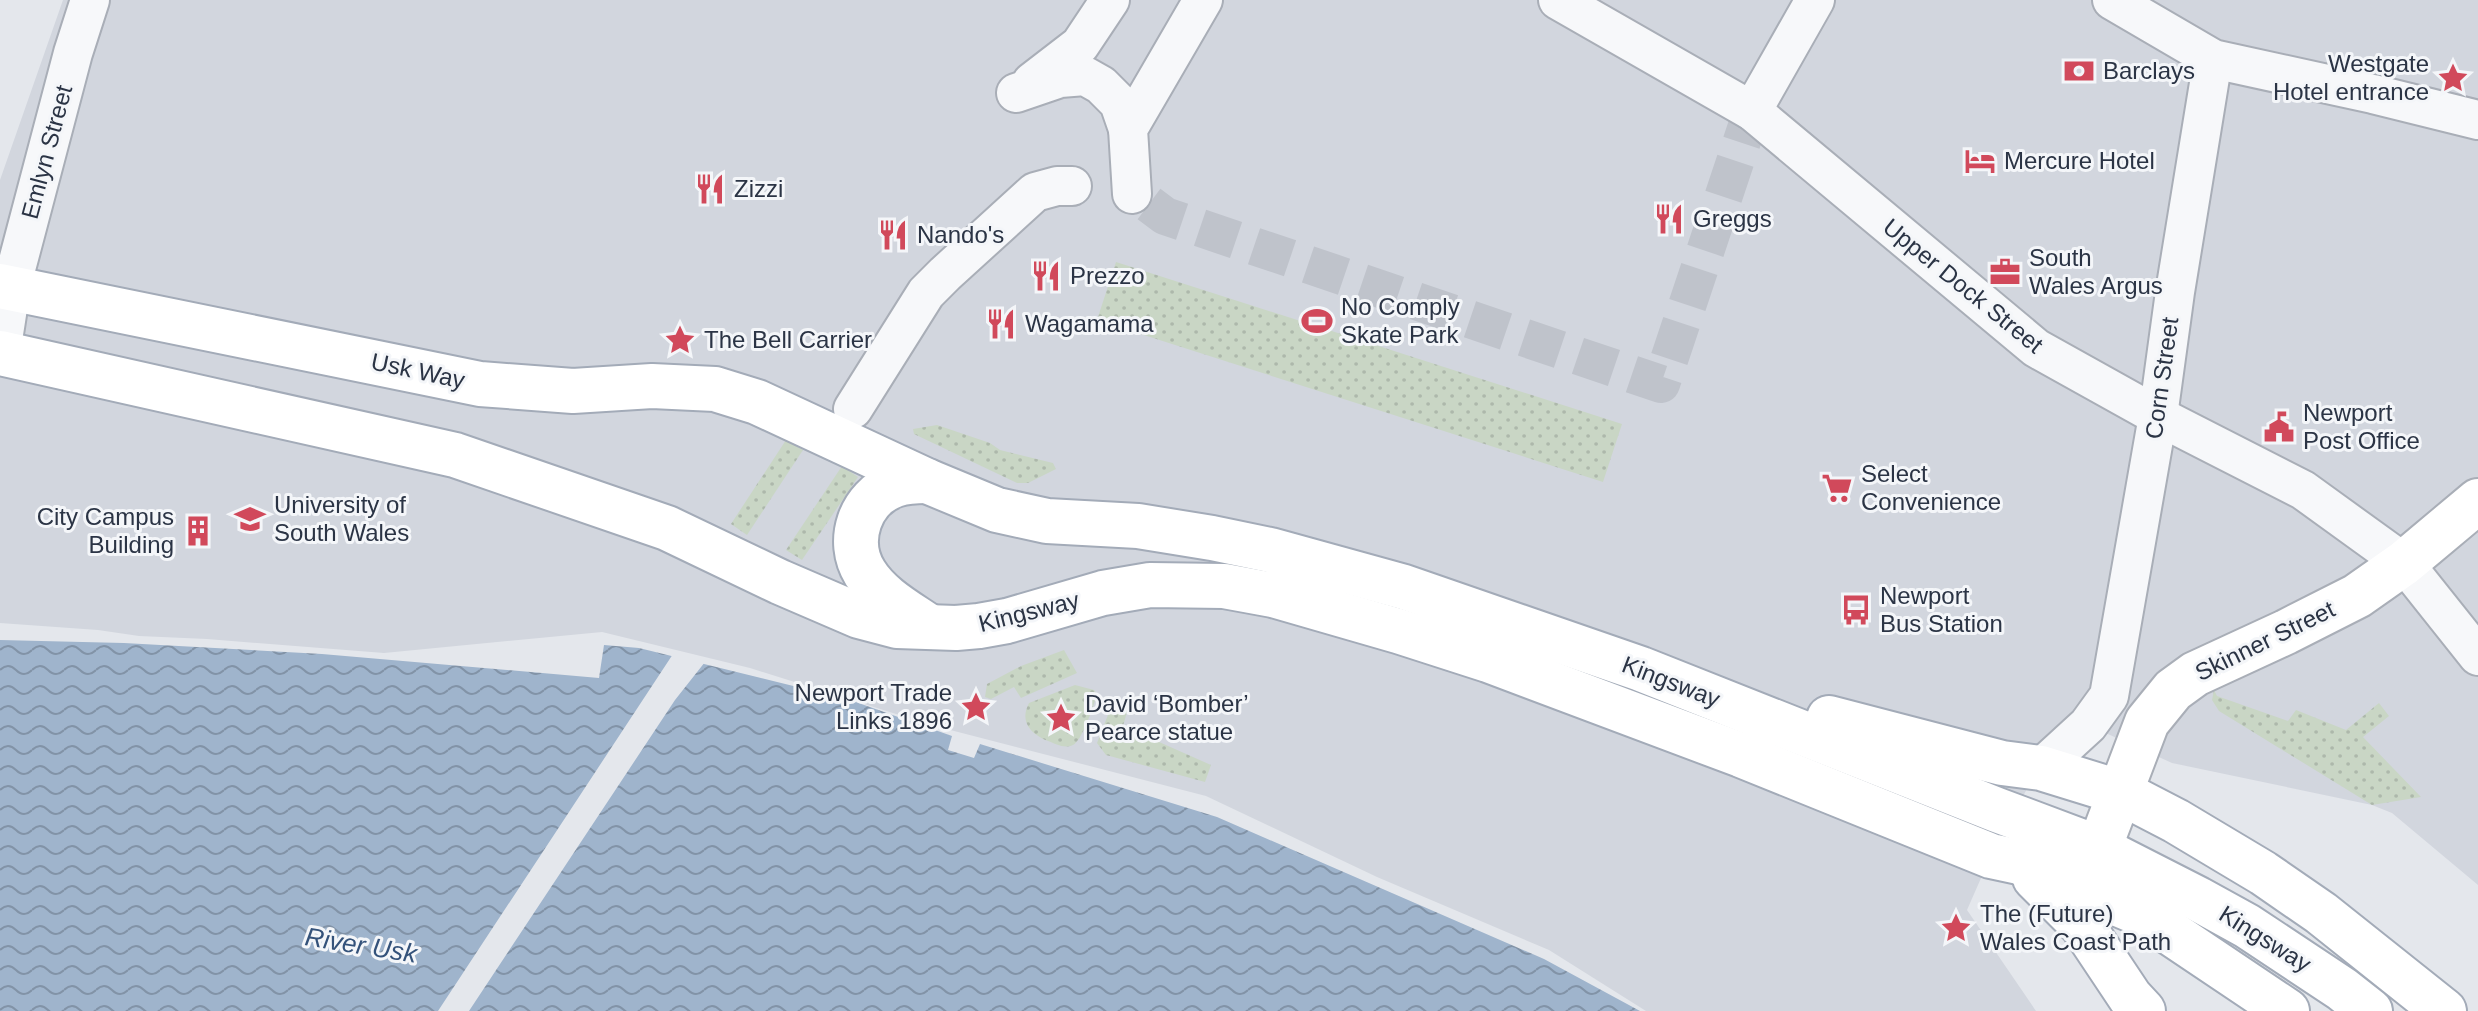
<svg xmlns="http://www.w3.org/2000/svg" width="2478" height="1011" viewBox="0 0 2478 1011" font-family="Helvetica,sans-serif">
  <style>
    .built { fill: #d2d6de }
    .grass { fill: url(#grass-dots) }
    .water { fill: url(#water-waves) }
    .pier { fill: #e4e7ec }
    .lines { fill: none; stroke-linecap: round; stroke-linejoin: round }
    .street-tunnel { stroke: #bfc3cb; stroke-width: 38; stroke-dasharray: 38 19; stroke-linecap: butt }
    .street-casing { stroke: #a9aeb7; stroke-width: 42 }
    .secondary-casing { stroke: #a9aeb7; stroke-width: 48 }
    .primary-casing { stroke: #a3abb8; stroke-width: 48 }
    .street { stroke: #f7f8fa; stroke-width: 38 }
    .secondary { stroke: #fff; stroke-width: 44 }
    .primary { stroke: #fff; stroke-width: 44 }
    .labels { text-anchor: middle; stroke-width: 6; stroke-linejoin: round; paint-order: stroke }
    .poi-label { font-size: 24px; fill: #2b3445; stroke: #f4f6f9; text-anchor: start }
    .street-label { font-size: 24px; fill: #2b3445; stroke: #f4f6f9 }
    .water-label { font-size: 26px; font-style: italic; fill: #34527a; stroke: #f4f6f9 }
  </style>
  <defs>
    <pattern id="grass-dots" width="8" height="8" patternUnits="userSpaceOnUse" patternTransform="scale(2)"><rect width="8" height="8" fill="#c9d6c5"/><path d="M2 2h.1M6 6h.1" fill="none" stroke="#adb8ab" stroke-width="1.8" stroke-linecap="round"/></pattern>
    <pattern id="water-waves" width="16" height="10" patternUnits="userSpaceOnUse" patternTransform="scale(2)"><rect width="16" height="10" fill="#9fb4cc"/><path d="M0 5q4-4 8 0t8 0" fill="none" stroke="#8293a7"/></pattern>
  </defs>
  <rect width="100%" height="100%" fill="#e4e7ec"/>
  <!-- built -->
  <path class="built" d="M63,0H2478V885L2392,813L2372,805L2172,763L2068,716L1996,844L1967,910L2036,1011H1646L1549,950L1377,877L1206,796L931,725L750,668L602,632L384,653L207,639L139,636L98,630L0,623V180Z"/>
  <!-- grass -->
  <g class="grass">
    <path d="M1116,262L1622,424L1603,482L1097,320Z"/>
    <path d="M937,425L990,443L1000,450L1053,463L1056,469L1028,483H1017L914,434L913,429Z"/>
    <path d="M786,440L803,450L747,535L731,524Z"/>
    <path d="M842,466L858,477L802,560L786,550Z"/>
    <path d="M1064,650L1077,673L1021,698L1014,687L991,699L985,697L987,684L1021,666Z"/>
    <path d="M1075,685L1094,690L1097,694C1094,705 1082,741 1073,745C1064,749 1056,744 1048,741C1031,734 1019,722 1029,703Z"/>
    <path d="M2214,690L2217,696L2288,721L2296,710L2346,730L2379,703L2389,716L2363,737L2421,797L2372,805L2219,711L2212,700Z"/>
    <path d="M1113,702L1129,705L1123,726L1211,765L1205,782L1106,755L1097,743Z"/>
  </g>
  <!-- water -->
  <path class="water" d="M0,640L124,643L322,654L599,678L604,645L639,648L850,700L952,736L948,750L974,758L980,744L1217,817L1544,959L1640,1011H0Z"/>
  <!-- pier -->
  <path class="pier" d="M673,654L705,662L675,700L469,1011H438Z"/>
  <g class="lines">
    <!-- street-tunnel -->
    <path class="street-tunnel" d="M1149,204L1165,216L1661,384L1752,111"/>
    <!-- street casing -->
    <g class="street-casing">
      <g id="street">
        <path d="M1558,0L1752,111L2036,348L2158,416L2303,490L2404,563L2478,656"/>
        <path d="M2112,0L2213,59L2373,94L2478,120"/>
        <path d="M1032,82L1080,45L1110,0"/>
        <path d="M1016,93L1060,78L1085,76L1101,85L1119,103L1128,129"/>
        <path d="M1752,111L1815,0"/>
        <path d="M1132,194L1128,129L1203,0"/>
        <path d="M1,353L11,288L73,53L90,0"/>
        <path d="M853,409L926,293L945,274L1035,192L1057,186H1072"/>
        <path d="M2041,768L2088,725L2109,696L2158,416L2175,292L2213,59"/>
      </g>
    </g>
    <!-- secondary casing -->
    <g class="secondary-casing">
      <path id="secondary" d="M2064,864C2084,857 2095,848 2106,830L2147,722L2173,690L2195,674L2286,632L2357,596L2404,563L2478,501"/>
    </g>
    <!-- primary casing -->
    <g class="primary-casing">
      <g id="primary">
        <path d="M0,286L480,384L573,391L652,386L715,389L757,402L927,481L997,510L1047,521L1138,526L1212,538L1270,550L1404,587L1641,669L1997,810L2096,847L2198,899L2247,926L2342,989L2370,1011"/>
        <path d="M0,353L455,455L667,528L780,582L859,616L897,626L956,628L979,626L1007,621L1103,593L1150,585L1224,586L1273,595L1398,631L1488,660L1741,755L1991,856L2019,862L2144,915L2287,1011"/>
        <path d="M927,481C916,481 906,481 895,485C860,497 845,541 865,573C879,596 906,611 928,626"/>
        <path d="M1829,718L2002,763L2041,768L2122,793L2176,821L2263,873L2321,913L2444,1011"/>
        <path d="M2035,878L2082,925L2130,997L2143,1011"/>
      </g>
    </g>
    <!-- street -->
    <use href="#street" class="street"/>
    <!-- secondary -->
    <use href="#secondary" class="secondary"/>
    <!-- primary -->
    <use href="#primary" class="primary"/>
  </g>
  <!-- icons -->
  <defs>
    <g id="bank-bare" transform="scale(2.4)"><path d="M-6-4H6V4H-6ZM0-2.3a2.3 2.3 0 1 0 0 4.6a2.3 2.3 0 1 0 0-4.6Z" fill="#d1495b" stroke="#f4f6f9" stroke-width="2.5" paint-order="stroke"/></g>
    <g id="sight-bare" transform="scale(2.4)"><path d="M0-6L1.8-2.2L6-1.7L2.9 1.2L3.7 5.4L0 3.3L-3.7 5.4L-2.9 1.2L-6-1.7L-1.8-2.2Z" fill="#d1495b" stroke="#f4f6f9" stroke-width="2.5" paint-order="stroke"/></g>
    <g id="hotel-bare" transform="scale(2.4)"><path d="M-6-4.5h1.5V1H6V5H4.5V3h-9V5H-6ZM-4 0a1.8 1.8 0 1 1 3.6 0ZM.5 0V-2.5h3Q6-2.5 6 0Z" fill="#d1495b" stroke="#f4f6f9" stroke-width="2.5" paint-order="stroke"/></g>
    <g id="restaurant-bare" transform="scale(2.4)"><path d="M-5-6h1v4h1v-4h1v4h1v-4h1v5L-1.5 .5V6h-2V.5L-5-1ZM5-6V6H3V1.5H1.5Q1.5-4 5-6Z" fill="#d1495b" stroke="#f4f6f9" stroke-width="2.5" paint-order="stroke"/></g>
    <g id="office-bare" transform="scale(2.4)"><path d="M-6-3h4V-5.5h4V-3h4V5H-6ZM-1-4.5V-3h2v-1.5ZM-6 0V1H6V0Z" fill="#d1495b" stroke="#f4f6f9" stroke-width="2.5" paint-order="stroke"/></g>
    <g id="stadium-bare" transform="scale(2.4)"><path d="M0-5a6.5 5 0 1 0 0 10a6.5 5 0 1 0 0-10ZM-3.5-1.8h7v3.6h-7Z" fill="#d1495b" stroke="#f4f6f9" stroke-width="2.5" paint-order="stroke"/></g>
    <g id="civic-bare" transform="scale(2.4)"><path d="M-.6-6.5H3V-4.5H.6V-3L4-1V1h2V6H-6V1h2V-1L-.6-3ZM-1.2 2.5V6h2.4V2.5Z" fill="#d1495b" stroke="#f4f6f9" stroke-width="2.5" paint-order="stroke"/></g>
    <g id="supermarket-bare" transform="scale(2.4)"><path d="M-6-5.5h2.5l.6 2H6L4.5 2H-2.5L-4.4-4H-6ZM-1.5 3.2a1.3 1.3 0 1 0 .1 0ZM3 3.2a1.3 1.3 0 1 0 .1 0Z" fill="#d1495b" stroke="#f4f6f9" stroke-width="2.5" paint-order="stroke"/></g>
    <g id="university-bare" transform="scale(2.4)"><path d="M0-5L7-2L0 1L-7-2ZM-4 1L0 2.5L4 1V4Q0 6-4 4Z" fill="#d1495b" stroke="#f4f6f9" stroke-width="2.5" paint-order="stroke"/></g>
    <g id="building-bare" transform="scale(2.4)"><path d="M-4-6H4V6H1V3H-1V6H-4ZM-2.5-4.3h1.7v1.8h-1.7ZM.8-4.3h1.7v1.8H.8ZM-2.5-1h1.7V.8h-1.7ZM.8-1h1.7V.8H.8Z" fill="#d1495b" stroke="#f4f6f9" stroke-width="2.5" paint-order="stroke"/></g>
    <g id="bus-bare" transform="scale(2.4)"><path d="M-5-6H5V4H4V6H2V4H-2V6H-4V4H-5ZM-3.5-4V0h7V-4ZM-3.5 1.2v1.5H-2V1.2ZM2 1.2v1.5H3.5V1.2Z" fill="#d1495b" stroke="#f4f6f9" stroke-width="2.5" paint-order="stroke"/></g>
  </defs>
  <g fill-rule="evenodd">
    <use href="#bank-bare" x="2079" y="71"/>
    <use href="#sight-bare" x="2453" y="78"/>
    <use href="#hotel-bare" x="1980" y="161"/>
    <use href="#restaurant-bare" x="710" y="189"/>
    <use href="#restaurant-bare" x="1669" y="219"/>
    <use href="#restaurant-bare" x="893" y="235"/>
    <use href="#office-bare" x="2005" y="272"/>
    <use href="#restaurant-bare" x="1046" y="276"/>
    <use href="#stadium-bare" x="1317" y="321"/>
    <use href="#restaurant-bare" x="1001" y="324"/>
    <use href="#sight-bare" x="680" y="340"/>
    <use href="#civic-bare" x="2279" y="427"/>
    <use href="#supermarket-bare" x="1837" y="488"/>
    <use href="#university-bare" x="250" y="519"/>
    <use href="#building-bare" x="198" y="531"/>
    <use href="#bus-bare" x="1856" y="610"/>
    <use href="#sight-bare" x="976" y="707"/>
    <use href="#sight-bare" x="1061" y="718"/>
    <use href="#sight-bare" x="1956" y="928"/>
  </g>
  <g class="labels">
    <!-- poi labels -->
    <g class="poi-label">
      <text x="2429" y="72" text-anchor="end">Westgate<tspan x="2429" dy="28">Hotel entrance</tspan></text>
      <text x="2103" y="79">Barclays</text>
      <text x="2004" y="169">Mercure Hotel</text>
      <text x="734" y="197">Zizzi</text>
      <text x="1693" y="227">Greggs</text>
      <text x="917" y="243">Nando's</text>
      <text x="2029" y="266">South<tspan x="2029" dy="28">Wales Argus</tspan></text>
      <text x="1070" y="284">Prezzo</text>
      <text x="1341" y="315">No Comply<tspan x="1341" dy="28">Skate Park</tspan></text>
      <text x="1025" y="332">Wagamama</text>
      <text x="704" y="348">The Bell Carrier</text>
      <text x="2303" y="421">Newport<tspan x="2303" dy="28">Post Office</tspan></text>
      <text x="1861" y="482">Select<tspan x="1861" dy="28">Convenience</tspan></text>
      <text x="274" y="513">University of<tspan x="274" dy="28">South Wales</tspan></text>
      <text x="174" y="525" text-anchor="end">City Campus<tspan x="174" dy="28">Building</tspan></text>
      <text x="1880" y="604">Newport<tspan x="1880" dy="28">Bus Station</tspan></text>
      <text x="952" y="701" text-anchor="end">Newport Trade<tspan x="952" dy="28">Links 1896</tspan></text>
      <text x="1085" y="712">David ‘Bomber’<tspan x="1085" dy="28">Pearce statue</tspan></text>
      <text x="1980" y="922">The (Future)<tspan x="1980" dy="28">Wales Coast Path</tspan></text>
    </g>
    <!-- street labels -->
    <g class="street-label">
      <text transform="translate(47 152) rotate(-75)" y="8">Emlyn Street</text>
      <text transform="translate(1963 286) rotate(39)" y="8">Upper Dock Street</text>
      <text transform="translate(418 371) rotate(12)" y="8">Usk Way</text>
      <text transform="translate(2162 378) rotate(-82)" y="8">Corn Street</text>
      <text transform="translate(1029 612) rotate(-14)" y="8">Kingsway</text>
      <text transform="translate(2265 641) rotate(-26)" y="8">Skinner Street</text>
      <text transform="translate(1671 682) rotate(21)" y="8">Kingsway</text>
      <text transform="translate(2265 939) rotate(32)" y="8">Kingsway</text>
    </g>
    <!-- water labels -->
    <g class="water-label">
      <text transform="translate(361 945) rotate(9)" y="9">River Usk</text>
    </g>
  </g>
</svg>
